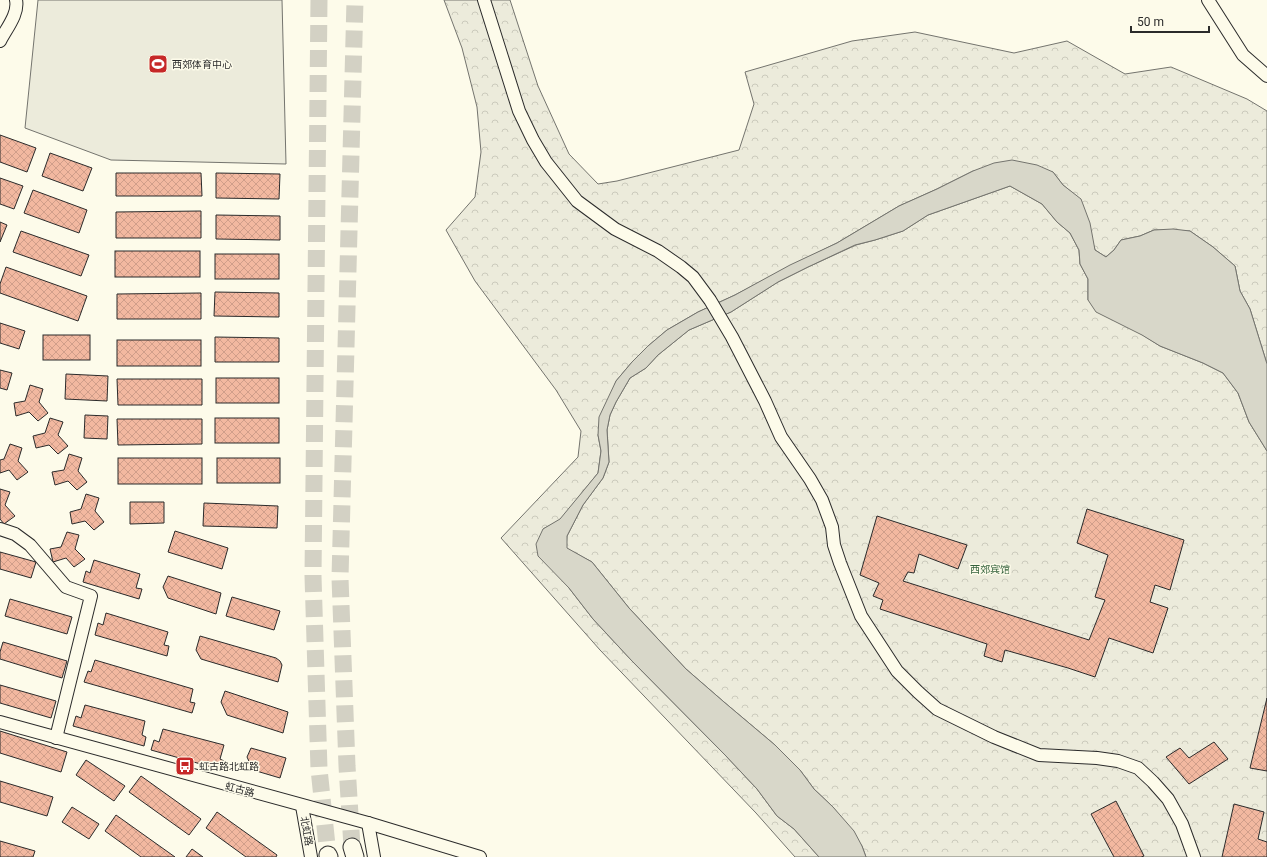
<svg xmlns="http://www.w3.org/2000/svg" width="1267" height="857" viewBox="0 0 1267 857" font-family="Roboto,'Noto Sans SC',sans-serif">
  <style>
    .forest { fill: url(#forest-crowns); stroke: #74746e }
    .garden { fill: #ecebdb; stroke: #74746e }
    .water { fill: #d8d7c9; stroke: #74746e }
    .building { fill: url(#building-cross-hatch); stroke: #2b2b2b }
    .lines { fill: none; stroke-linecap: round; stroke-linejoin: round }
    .highway-tunnel { stroke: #d3d1c4; stroke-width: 17; stroke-dasharray: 17 8; stroke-linecap: butt }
    .minor-casing { stroke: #2b2b2b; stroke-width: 14 }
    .highway-casing { stroke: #2b2b2b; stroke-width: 19 }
    .minor { stroke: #fdfbea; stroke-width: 12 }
    .highway { stroke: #fdfbea; stroke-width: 17 }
    .labels { text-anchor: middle; stroke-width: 3; stroke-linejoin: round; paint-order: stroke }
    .poi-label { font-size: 10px; fill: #2b2b2b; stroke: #fdfbea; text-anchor: start }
    .park-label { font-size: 10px; fill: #34623c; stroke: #fdfbea }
    .street-label { font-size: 10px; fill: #2b2b2b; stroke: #fdfbea }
  </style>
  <defs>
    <pattern id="forest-crowns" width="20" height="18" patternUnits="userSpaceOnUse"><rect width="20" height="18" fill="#ecebdb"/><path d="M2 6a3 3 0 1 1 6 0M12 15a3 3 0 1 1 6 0" fill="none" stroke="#cbcabc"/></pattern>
    <pattern id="building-cross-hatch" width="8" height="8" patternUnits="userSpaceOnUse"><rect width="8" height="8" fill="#f2b8a0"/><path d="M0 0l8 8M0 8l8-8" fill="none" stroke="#d09e8a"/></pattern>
  </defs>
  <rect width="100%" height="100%" fill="#fdfbea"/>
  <!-- forest -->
  <g class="forest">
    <path d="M444,0H510L538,86L569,154L598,184L617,181L739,150L754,104L745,72L852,41L915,32L1014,53L1067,41L1125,74L1171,67L1247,99L1267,111V364L1250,309L1240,291L1235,266L1213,247L1190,231L1154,230L1140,236L1121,240L1114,250L1106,257L1095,250L1080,199L1063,185L1053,172L973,171L937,189L899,206L837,243L790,266L735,295L698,312L667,330L648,346L632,362L616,381L598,435L601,451L598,473L560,520L543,529L569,588L593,619L632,661L726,756L757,789L777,816L794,829L819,857H795L756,813L600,650L501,538L578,457L581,431L556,390L475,281L446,230L475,197L481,152L477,107L462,48Z"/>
    <path d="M1010,186L1042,204L1057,222L1070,233L1079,250L1080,264L1088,279V300L1160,346L1203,363L1223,373L1238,393L1249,422L1267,451V857H866L862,846L833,807L814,789L800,770L775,745L724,702L686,669L629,608L592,562L566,548L567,536L583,505L603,478L609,462L607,430L610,415L616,402L630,378L646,368L658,355L689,330L731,312L778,282L808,267L856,245L875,240L903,231L928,215Z"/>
  </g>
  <!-- garden -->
  <path class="garden" d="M38,0H282L286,164L111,160L25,128Z"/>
  <!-- water -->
  <path class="water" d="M1012,160L1037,165L1053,172L1063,185L1081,199L1090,223L1095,250L1106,257L1114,250L1121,240L1140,236L1154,230L1173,229L1190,231L1213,247L1235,266L1240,291L1250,309L1267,364V451L1249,422L1238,393L1223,373L1203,363L1160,346L1142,335L1096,312L1088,300V279L1080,264L1079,250L1070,233L1057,222L1042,204L1010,186L928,215L903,231L875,240L855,245L808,267L778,282L731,312L689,330L658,355L646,368L630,378L616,402L610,415L607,430L609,462L603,478L583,505L567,536V548L592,562L629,608L686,669L724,702L775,745L800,770L814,789L833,807L854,831L862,846L866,857H819L794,829L777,816L757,789L726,756L632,661L593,619L569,588L538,556L536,544L543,529L560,519L598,473L601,451L598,435L599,417L616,381L632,362L648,346L667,330L698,312L735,295L790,265L837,243L899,206L937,189L973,171L994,163Z"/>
  <!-- building -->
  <g class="building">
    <path d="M0,135L36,148L27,172L0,162Z"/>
    <path d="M50,153L92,168L83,191L42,176Z"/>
    <path d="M116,173H201L202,196H116Z"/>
    <path d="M216,173L280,174L279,199L216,198Z"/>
    <path d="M0,178L23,186L14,209L0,204Z"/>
    <path d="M33,190L87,210L79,233L24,213Z"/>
    <path d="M201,211V238H116V212Z"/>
    <path d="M216,215L280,216V240L216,239Z"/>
    <path d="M0,222L7,225L0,242Z"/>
    <path d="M21,231L89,255L81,276L13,252Z"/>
    <rect x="115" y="251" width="85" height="26"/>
    <rect x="215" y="254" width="64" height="25"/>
    <path d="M6,267L87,296L78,321L0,293V284Z"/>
    <path d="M215,292L279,293V317L214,316Z"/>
    <path d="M201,293V319H117V294Z"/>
    <path d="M0,323L25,331L19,349L0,343Z"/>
    <rect x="43" y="335" width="47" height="25"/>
    <path d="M215,337L279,338V362H215Z"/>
    <rect x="117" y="340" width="84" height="26"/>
    <path d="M0,370L12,373L7,390L0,388Z"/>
    <path d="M66,374L108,376L107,401L65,399Z"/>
    <rect x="216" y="378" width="63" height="25"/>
    <path d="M117,379H202V405H118Z"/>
    <path d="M30,385L43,389L39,402L48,413L38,421L29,412L16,416L14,403L25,401Z"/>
    <path d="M85,415L108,416L107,439L84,438Z"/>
    <path d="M50,418L63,422L58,435L68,446L58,454L49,445L36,448L33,436L45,433Z"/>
    <rect x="215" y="418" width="64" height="25"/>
    <path d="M117,419H202V444L118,445Z"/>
    <path d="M10,444L22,448L18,461L28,472L17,480L9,470L0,473V460L4,459Z"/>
    <path d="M69,454L82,458L78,471L87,482L77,490L68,481L55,485L52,472L64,470Z"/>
    <rect x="118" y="458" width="84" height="26"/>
    <rect x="217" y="458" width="63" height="25"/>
    <path d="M0,489L10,492L5,505L15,516L4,524L0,519Z"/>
    <path d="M86,494L99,498L95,511L104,522L94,530L85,521L72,524L70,512L81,509Z"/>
    <path d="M130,502H164V523L130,524Z"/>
    <path d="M204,503L278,506L277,528L203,526Z"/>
    <path d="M1087,509L1184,540L1170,590L1155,585L1150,602L1168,608L1153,653L1109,638L1095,677L1068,668L1005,650L1002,662L984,656L987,644L880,609L883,600L873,596L879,583L860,575L877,516L967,545L958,569L919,554L914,573L908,572L903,581L1089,640L1105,600L1095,597L1108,555L1077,543Z"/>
    <path d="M175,531L228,548L222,569L168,552Z"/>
    <path d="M67,532L79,535L75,549L85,559L74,567L66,558L53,562L50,549L61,547Z"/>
    <path d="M0,552L36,562L31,578L0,569Z"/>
    <path d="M94,560L140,574L136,588L142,589L139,599L83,582L86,571L90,573Z"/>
    <path d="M168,576L221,593L216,614L168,598L163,587Z"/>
    <path d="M232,597L280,611L274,630L226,616Z"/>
    <path d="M10,599L72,617L67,634L5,616Z"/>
    <path d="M106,613L168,632L164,645L169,646L167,656L95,635L98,623L103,625Z"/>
    <path d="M200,636L276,658L280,661L282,665L278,682L201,659L196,650Z"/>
    <path d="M3,642L67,661L62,678L0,659V652Z"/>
    <path d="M95,660L193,689L190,702L195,703L192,713L84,682L88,671L91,672Z"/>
    <path d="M0,685L56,701L51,718L0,703Z"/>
    <path d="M225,691L288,712L283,733L227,715L221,702Z"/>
    <path d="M1267,698V771L1250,768Z"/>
    <path d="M85,705L145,721L142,735L146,737L144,746L73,726L76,716L81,718Z"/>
    <path d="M163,729L224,745L220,759L224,761L222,770L151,750L154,740L159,742Z"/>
    <path d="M0,731L67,752L61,772L0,753Z"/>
    <path d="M1214,742L1228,759L1189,784L1166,757L1180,748L1189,758Z"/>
    <path d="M251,748L286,758L280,778L253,770L247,757Z"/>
    <path d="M86,760L125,786L114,801L76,775Z"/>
    <path d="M141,776L201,819L189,835L129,792Z"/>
    <path d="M0,781L53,797L47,816L0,802Z"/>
    <path d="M1116,801L1144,856L1141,857H1114L1091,814Z"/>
    <path d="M1234,804L1264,812L1258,839L1267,842V857H1222Z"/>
    <path d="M72,807L99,824L89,839L62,822Z"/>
    <path d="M217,812L277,855L276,857H246L206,828Z"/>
    <path d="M116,815L175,857H141L105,831Z"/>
    <path d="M0,841L35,851L33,857H0Z"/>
    <path d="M192,849L203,857H186Z"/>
  </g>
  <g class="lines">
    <!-- highway-tunnel -->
    <g class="highway-tunnel">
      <path d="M319,0L313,576L319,769L328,855"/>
      <path d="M352,847L347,766L340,578L355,0"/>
    </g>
    <!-- minor casing -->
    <g class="minor-casing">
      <g id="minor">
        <path d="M484,0L519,111L533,140L546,162L577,201L615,229L658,251L681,267L693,277L710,300L732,337L765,401L781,437L810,479L822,500L832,527L834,545L840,563L861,616L897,671L918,692L937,709L994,737L1039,755L1097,758L1118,761L1138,768L1153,782L1168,799L1182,824L1194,857"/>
        <path d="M1208,0L1243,55L1267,76"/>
        <path d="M0,41C6,29 19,14 16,0"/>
        <path d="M0,529L15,534L30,545L66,587L91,596L56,738"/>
        <path d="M0,722L368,823L480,857"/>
        <path d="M302,806L311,857"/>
        <path d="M368,823L374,857"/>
      </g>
    </g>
    <!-- highway casing -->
    <g class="highway-casing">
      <g id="highway">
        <path d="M352,847L355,857"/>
        <path d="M328,855L329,857"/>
      </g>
    </g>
    <!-- minor -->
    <use href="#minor" class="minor"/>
    <!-- highway -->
    <use href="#highway" class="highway"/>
  </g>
  <!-- icons -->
  <defs>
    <g id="stadium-square" transform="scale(1)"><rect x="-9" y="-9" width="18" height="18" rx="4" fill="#c62828" stroke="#fdfbea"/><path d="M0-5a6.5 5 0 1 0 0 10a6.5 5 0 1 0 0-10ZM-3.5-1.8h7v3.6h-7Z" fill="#fff"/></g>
    <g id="bus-square" transform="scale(1)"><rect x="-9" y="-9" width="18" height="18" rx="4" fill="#c62828" stroke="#fdfbea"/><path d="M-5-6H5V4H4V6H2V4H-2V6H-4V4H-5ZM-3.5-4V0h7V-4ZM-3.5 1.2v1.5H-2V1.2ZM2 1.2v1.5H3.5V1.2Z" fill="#fff"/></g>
  </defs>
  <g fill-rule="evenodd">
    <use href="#stadium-square" x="158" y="64"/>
    <use href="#bus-square" x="185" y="766"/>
  </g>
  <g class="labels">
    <!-- poi labels -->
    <g class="poi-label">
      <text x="172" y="68">西郊体育中心</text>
      <text x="199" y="770">虹古路北虹路</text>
    </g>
    <!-- park labels -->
    <g class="park-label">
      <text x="990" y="573">西郊宾馆</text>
    </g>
    <!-- street labels -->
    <g class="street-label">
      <text transform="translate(240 789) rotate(15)" y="4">虹古路</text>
      <text transform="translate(307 831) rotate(80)" y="4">北虹路</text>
    </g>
  </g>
  <!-- scale -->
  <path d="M1131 26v6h78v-6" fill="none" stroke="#2b2b2b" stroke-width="2"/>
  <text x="1137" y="26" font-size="12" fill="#2b2b2b" stroke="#fdfbea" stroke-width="3" paint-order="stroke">50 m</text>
</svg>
